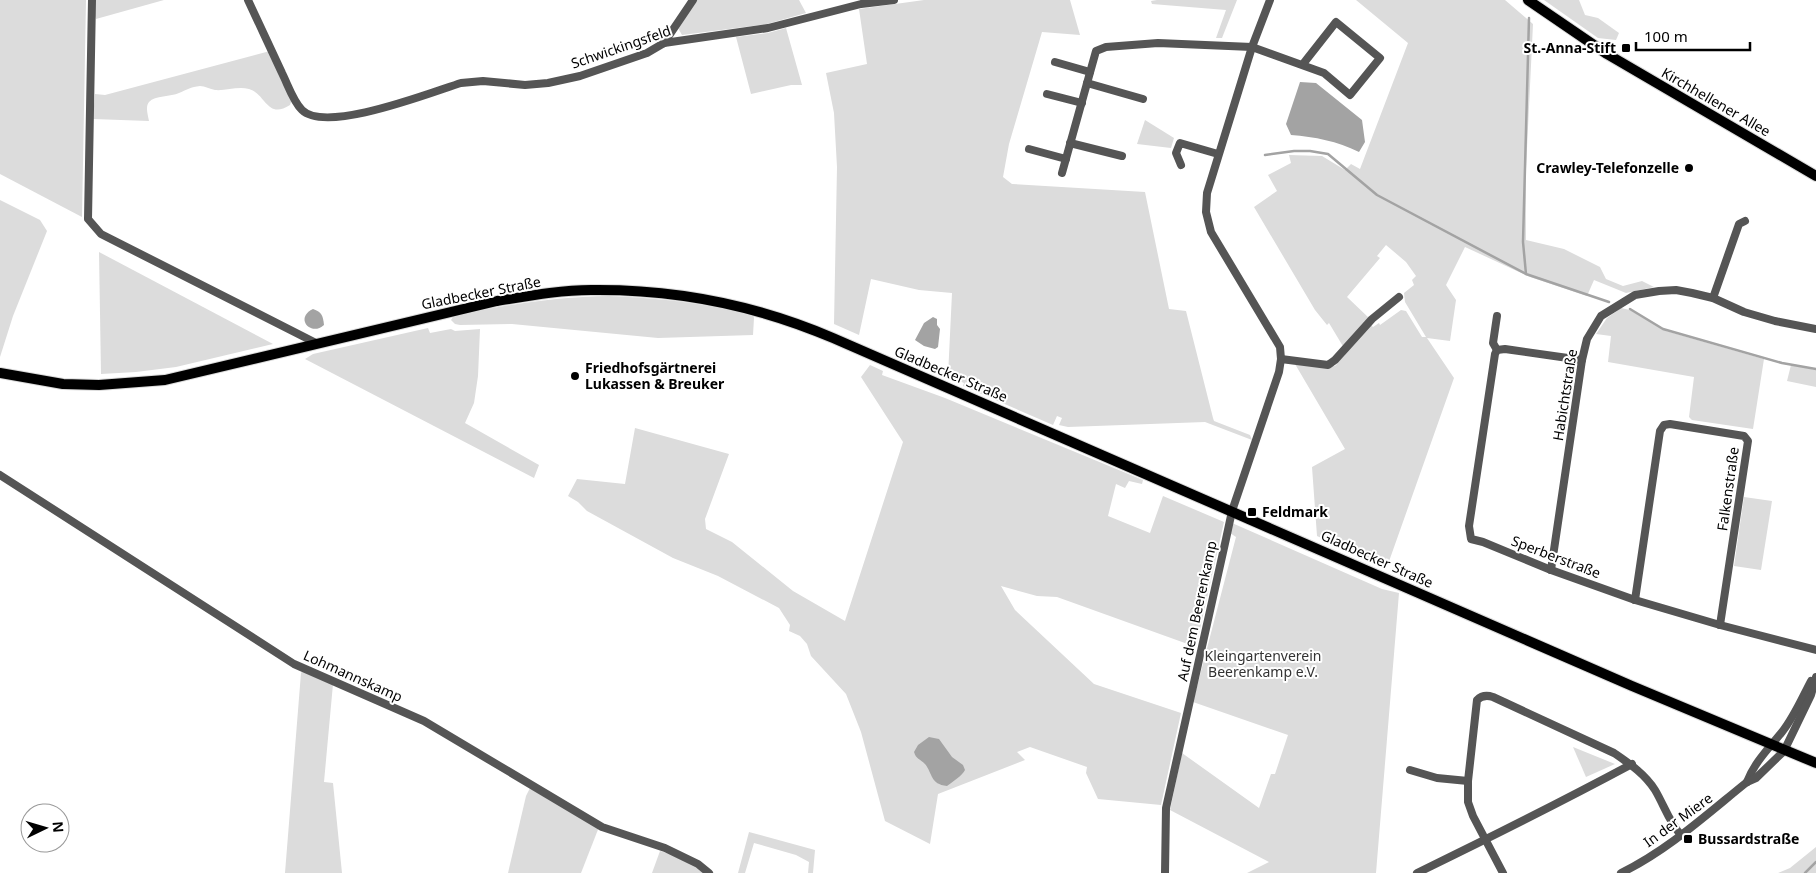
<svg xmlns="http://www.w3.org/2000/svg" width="1816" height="873" viewBox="0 0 1816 873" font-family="'Noto Sans',sans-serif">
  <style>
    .green { fill: #dcdcdc }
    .water { fill: #a3a3a3 }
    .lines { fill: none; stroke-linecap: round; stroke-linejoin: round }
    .stream { stroke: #a3a3a3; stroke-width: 2.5 }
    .major-casing { stroke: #dbdbdb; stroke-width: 12 }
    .minor { stroke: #555; stroke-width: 8 }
    .major { stroke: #000; stroke-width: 10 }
    .poi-dot { fill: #000; stroke: #fff; stroke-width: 2 }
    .labels { text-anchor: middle; stroke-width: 4; stroke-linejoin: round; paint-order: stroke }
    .street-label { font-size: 14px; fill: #000; stroke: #fff }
    .poi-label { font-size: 14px; font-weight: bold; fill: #000; stroke: #fff; text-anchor: start }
    .park-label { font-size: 14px; fill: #333; stroke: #fff }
  </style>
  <rect width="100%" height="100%" fill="#fff"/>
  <!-- green -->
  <g class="green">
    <path d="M0,0H86L82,217L0,174Z"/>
    <path d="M93,0H164L96,19L93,11Z"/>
    <path d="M697,0H799L806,13L767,24L682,35L678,28Z"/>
    <path d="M924,0H1070L1080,35L1042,32L1009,144L1003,177L1012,184L1145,192L1169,309L1186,311L1213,418L1214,421L1250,435L1252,440L1205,422L1068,427L1059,425L1062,418L1057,416L1053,425L963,386L964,383L948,376L952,293L919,290L871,279L859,335L834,324L837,167L834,113L826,73L867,64L859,9Z"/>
    <path d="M1157,0H1237L1222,38H1216L1226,10L1152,4L1151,1Z"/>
    <path d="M1356,0H1505L1533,24L1526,169V240L1564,249L1600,267L1606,279L1623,286L1642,281L1654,287L1626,293L1594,280L1587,296L1530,277L1465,247L1446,285L1456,300L1450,341L1427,338L1454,378L1387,567L1317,536L1312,467L1345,449L1295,364L1321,367L1335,366L1345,355L1344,353L1370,324L1373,327L1379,323L1380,325L1401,310L1406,311L1422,337H1426L1405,302L1404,293L1414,285L1412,280L1416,276L1406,262L1386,245L1377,256L1380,258L1347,297L1369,318L1344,348L1329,323L1327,325L1315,310L1254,207L1277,191L1268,175L1291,163L1289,155L1322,156L1345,170L1351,164L1360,169L1408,43Z"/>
    <path d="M1544,0H1579L1585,15L1598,18L1619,33L1616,40L1598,38Z"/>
    <path d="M786,28L802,85H791L751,94L736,37L768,33Z"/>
    <path d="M270,51L292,99L290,105C267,120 266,94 249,89C238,86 226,91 215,90C210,89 205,86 200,86C191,87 186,90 179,93C171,97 155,95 149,102C145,107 148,115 149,121L93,119L95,94L105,95Z"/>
    <path d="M1145,120L1174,138L1171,148L1137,144Z"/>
    <path d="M0,200L40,220L47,231L13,316L0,357Z"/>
    <path d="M99,252L273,344L176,367L136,372L101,374Z"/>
    <path d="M609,296C661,298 702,303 753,315L754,318L753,335L658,338L512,324L460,325L455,324L451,320L453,317C505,304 556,297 609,296Z"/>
    <path d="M1621,308L1630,310L1666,331L1764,359L1753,429L1692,420L1689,417L1694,377L1608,362L1611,336L1596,334L1607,318Z"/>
    <path d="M428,328L430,333L451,329L455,331L480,329L478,376L474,403L465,423L539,465L534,478L305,359L313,354Z"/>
    <path d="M870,365L883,371L882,375L945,398L1143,480L1142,484L1129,481L1125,488L1116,484L1108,516L1150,533L1163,496L1224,522L1196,647L1057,597L1037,596L1001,586L1015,610L1094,684L1181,713L1161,805L1098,799L1086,773L1087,767L1030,747L1017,752L1025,760L938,794L930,844L885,821L861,732L846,694L811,656L807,644L800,636L789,631L790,625L779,608L718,576L673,558L587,511L578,502L568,496L577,479L625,484L635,428L729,454L705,519L706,529L732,542L793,591L845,621L903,442L861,377Z"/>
    <path d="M1791,365L1816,370V387L1787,381Z"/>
    <path d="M1744,497L1772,501L1761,570L1734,566Z"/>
    <path d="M1232,523L1382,589L1399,593L1376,873H1247L1269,862L1170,810L1182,753L1259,808L1271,774H1275L1288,735L1193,702L1236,537L1230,533Z"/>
    <path d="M303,670L333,684L324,782L333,783L342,873H285L301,673Z"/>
    <path d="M1573,747L1615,764L1586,777Z"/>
    <path d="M530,788L599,827L581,873H508L526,796Z"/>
    <path d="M749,832L815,850L813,873H808L809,862L796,855L754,843L745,873H738Z"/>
    <path d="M1816,847V873H1778L1790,868Z"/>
    <path d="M660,851C675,856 693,860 703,873H652Z"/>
  </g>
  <!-- water -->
  <g class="water">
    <path d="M1300,82L1316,83L1362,120L1365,142L1359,152C1337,141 1315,137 1291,135L1286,124Z"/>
    <path d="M313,309C322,312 323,316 324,325C311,337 294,318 313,309Z"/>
    <path d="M933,317L937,319V325L940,329L938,347L935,349L924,346L915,340L924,323Z"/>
    <path d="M929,737L939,739L952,757L963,765L965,770C962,776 952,782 947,786C930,784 933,774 925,764C920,759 916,759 914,752L918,745Z"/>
  </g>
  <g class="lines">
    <!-- stream -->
    <g class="stream">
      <path d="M1529,18L1523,242L1526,274L1609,302"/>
      <path d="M1265,155L1294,151H1310L1328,154L1377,195L1526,274"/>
      <path d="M1630,309L1663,329L1782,363L1816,369"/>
      <path d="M1805,873L1816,862"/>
    </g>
    <!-- major casing -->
    <g class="major-casing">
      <g id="major">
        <path d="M1528,0L1607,54L1816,176"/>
        <path d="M0,373L63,384L99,385L165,380L497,301C528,296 560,290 591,290C675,289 756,305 833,338L1632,686L1816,763"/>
      </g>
    </g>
    <!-- minor -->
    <g class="minor">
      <path d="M92,0L88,219L101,234L316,343"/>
      <path d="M248,0C259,24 271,49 282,73C288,85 293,101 302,110C326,134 432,92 461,83L483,81L525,85L548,83L580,76L647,53L664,43L768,28L861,4L894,0"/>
      <path d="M664,43L693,0"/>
      <path d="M1055,62L1090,72"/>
      <path d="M1087,83L1143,99"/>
      <path d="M1047,94L1082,103"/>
      <path d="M1070,143L1122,156"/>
      <path d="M1029,149L1066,159"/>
      <path d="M1181,165L1176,153L1180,143L1218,154"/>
      <path d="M1062,173L1096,51L1106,47L1158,43L1252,47L1324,73L1350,95L1380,58L1336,22L1303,64"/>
      <path d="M1713,298L1739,224L1745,221"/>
      <path d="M1497,316L1493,343L1497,350"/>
      <path d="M1281,359L1328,365L1335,360L1372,319L1399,297"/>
      <path d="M1582,360L1505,349L1497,350L1495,354L1469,526L1471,539L1483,542L1551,570L1635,600L1720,625L1816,650"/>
      <path d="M0,475L294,664L424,721L602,827L665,848L698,864L709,873"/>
      <path d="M1551,570L1582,360L1587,339L1601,316L1635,295L1659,291L1676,290L1692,293L1713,298L1744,312L1775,321L1816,329"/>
      <path d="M1635,600L1660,431L1664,425L1670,424L1744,436L1748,441L1720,625"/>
      <path d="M1410,770L1437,778L1468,781"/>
      <path d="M1747,782C1754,763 1769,748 1782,732C1794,717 1802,698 1811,681"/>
      <path d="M1165,873L1166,808L1226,539L1232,511L1279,372L1281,359L1280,347L1211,232L1206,212L1207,193L1252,47L1270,0"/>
      <path d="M1417,873C1489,838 1561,802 1632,764"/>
      <path d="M1503,873L1473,816L1468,802V781L1477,700C1482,695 1487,695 1493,697L1614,753C1630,764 1645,774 1655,790C1664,805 1669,822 1681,835"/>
      <path d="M1621,873C1668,850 1706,815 1747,782L1756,778L1784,751L1811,695L1816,677"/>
    </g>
    <!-- major -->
    <use href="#major" class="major"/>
  </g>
  <!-- markers -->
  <g class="poi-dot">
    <rect x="1621" y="43" width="10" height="10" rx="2.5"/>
    <circle cx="1689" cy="168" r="5"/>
    <circle cx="575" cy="376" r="5"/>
    <rect x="1247" y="507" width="10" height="10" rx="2.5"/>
    <rect x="1683" y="834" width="10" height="10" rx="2.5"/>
  </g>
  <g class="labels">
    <!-- street labels -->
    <g class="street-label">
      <text transform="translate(621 47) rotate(-19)" y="5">Schwickingsfeld</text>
      <text transform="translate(1716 102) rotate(30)" y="5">Kirchhellener Allee</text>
      <text transform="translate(481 293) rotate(-11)" y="5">Gladbecker Straße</text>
      <text transform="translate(951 374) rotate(23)" y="5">Gladbecker Straße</text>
      <text transform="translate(1565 395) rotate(-81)" y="5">Habichtstraße</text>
      <text transform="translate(1728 489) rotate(-82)" y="5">Falkenstraße</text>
      <text transform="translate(1556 557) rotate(21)" y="5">Sperberstraße</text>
      <text transform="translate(1377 559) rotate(24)" y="5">Gladbecker Straße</text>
      <text transform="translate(1197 611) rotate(-78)" y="5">Auf dem Beerenkamp</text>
      <text transform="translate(353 676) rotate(24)" y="5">Lohmannskamp</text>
      <text transform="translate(1678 820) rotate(-36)" y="5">In der Miere</text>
    </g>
    <!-- poi labels -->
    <g class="poi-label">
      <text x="1616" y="53" text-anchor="end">St.-Anna-Stift</text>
      <text x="1679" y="173" text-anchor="end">Crawley-Telefonzelle</text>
      <text x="585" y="373">Friedhofsgärtnerei<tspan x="585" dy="16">Lukassen &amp; Breuker</tspan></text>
      <text x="1262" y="517">Feldmark</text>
      <text x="1698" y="844">Bussardstraße</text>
    </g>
    <!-- park labels -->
    <g class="park-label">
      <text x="1263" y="661">Kleingartenverein<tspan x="1263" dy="16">Beerenkamp e.V.</tspan></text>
    </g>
  </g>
  <!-- north arrow -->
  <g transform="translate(45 828) rotate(85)"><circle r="24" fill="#ffffff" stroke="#999999"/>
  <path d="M0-4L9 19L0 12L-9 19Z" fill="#000000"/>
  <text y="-8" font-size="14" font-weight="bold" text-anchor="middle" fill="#000000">N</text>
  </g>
  <!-- scale -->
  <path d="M1636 42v8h114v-8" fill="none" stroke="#000000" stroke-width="2.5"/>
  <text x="1644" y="42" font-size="15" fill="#000000" stroke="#ffffff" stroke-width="4" paint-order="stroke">100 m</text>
</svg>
